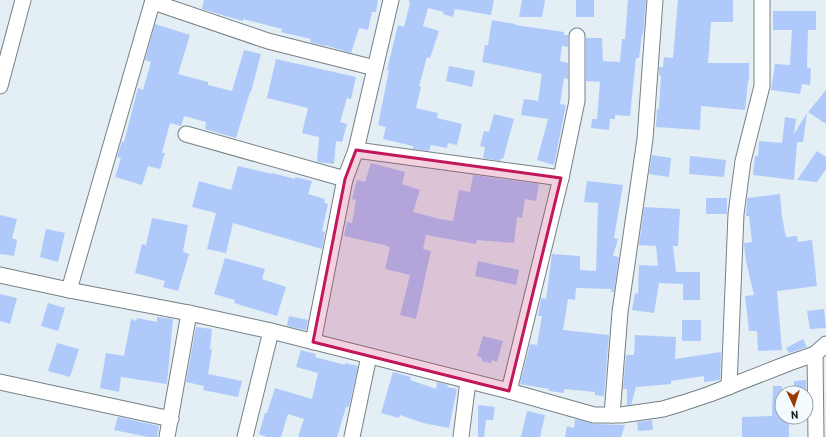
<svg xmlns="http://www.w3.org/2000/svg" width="826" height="437" viewBox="0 0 826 437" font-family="Barlow,sans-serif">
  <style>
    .building { fill: #afc9fa }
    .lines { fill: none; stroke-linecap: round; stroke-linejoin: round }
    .minor-casing { stroke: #768186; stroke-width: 17 }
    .minor { stroke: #fff; stroke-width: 15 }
    .marked { fill: #c2185b; fill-opacity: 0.2; stroke: #c2185b; stroke-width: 3; stroke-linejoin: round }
  </style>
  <rect width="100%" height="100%" fill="#e3eff5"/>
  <!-- building -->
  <g class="building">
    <path d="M204,0H378L376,12H372L368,30L359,28L351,53L325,45V46L310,42L311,39L281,32L282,29L243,19V21L232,18L202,9Z"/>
    <path d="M409,0H494L491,15L455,9L453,17L443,14L444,12L428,8L423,26L439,31L430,58L427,57L419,86L421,87L416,108L438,113L437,118L462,124L457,145L448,143L447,148L431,145L429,151L413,149V146L383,139L386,127L378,125L389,70H387L398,25L404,27L410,3H409Z"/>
    <path d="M522,0H545L542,17H519Z"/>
    <rect x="576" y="0" width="18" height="17"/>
    <path d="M628,0H646L643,35L642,34L639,58H636L630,116L615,115V119H610L609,130L591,128L592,119H597L600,82L586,81V38H602L603,61L620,62L622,39H625Z"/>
    <path d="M678,0H733V22H711L708,63H749V81H748L745,110L701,106L700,130L656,127L657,109H659L661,76L659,75V67H663L664,57L673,58Z"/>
    <path d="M773,11H816V30H808L807,68H811L810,85L802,84L800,94L771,90L775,64L790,65L792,30H773Z"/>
    <path d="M492,20L515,24V25L564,32V35H568V47L562,46L560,61L568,63V79L564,78L560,104L566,105L554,165L537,160L548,119L521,115L524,99L538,101L542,74L482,62L485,45H488Z"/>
    <path d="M155,24L190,35L178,74L208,82V85L232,91L244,50L261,54L251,92H250L236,138L205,129L206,122L184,116L181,126L170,123L162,153H165L160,169L148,166L142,185L115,177L121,158L117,157L122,141L124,142L138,88L143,90L151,62L145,60Z"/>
    <path d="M276,59L356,77L351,99L347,98L340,122L347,124L342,142L336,141L334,164L317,162L319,137L302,133L308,108L267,98Z"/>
    <path d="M449,66L475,71L472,87L446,81Z"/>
    <path d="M826,90V124L808,112Z"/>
    <path d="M807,113L803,142H797L794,180L753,175L755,156H758L759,141L782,143L785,117L796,119L794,134Z"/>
    <path d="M494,114L514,119L503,159H500V161L483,158L485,147L480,146L484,131L489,132Z"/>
    <path d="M817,151L826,157V169L817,182L797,180Z"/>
    <path d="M652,155L671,158L669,177L649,174Z"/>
    <path d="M690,156L726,160L724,177L689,174Z"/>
    <path d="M371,163L405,172L402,184L420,190L413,212L440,219L453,221L459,190L470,192L473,175L539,184L536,201L525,199L522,218L517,217L514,243L477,240L476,244L426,235L423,249L431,251L416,319L400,315L410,275L385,269L390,247H388V246L344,236L347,222L352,223L356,200L352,199L357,180L365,182Z"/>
    <path d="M238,166L272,174V173L295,179V177L312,181L308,194L325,199L324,202L328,204L322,231L325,232L322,249L233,223L226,253L207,249L216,213L192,207L199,181L231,190Z"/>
    <path d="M587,181L623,185L614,238L618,239L613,256L619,257L614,292H611L612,289L576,288L575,300L568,299L563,330L609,335L604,396L595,395V392L564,389V393L549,391V389L520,384L530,344L537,345L542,316H538L541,298L546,299L552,254L580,256V270L596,271L598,203L584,202Z"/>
    <path d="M780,194L782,217L786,237L797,236L798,242L812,240L817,286L777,291L782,350L758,351L757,331H749L745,296L754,295L746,261L744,244V243L752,242L749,216H746L747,198Z"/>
    <rect x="706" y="198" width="21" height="16"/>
    <path d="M644,207L680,209L678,246H673L676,272H700V300H683V284L659,283L654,313L632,310L635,293L638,294L639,265L658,266L656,246L639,245Z"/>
    <path d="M0,215L17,219L12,238L17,240L14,256L0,254Z"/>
    <path d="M152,218L188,225L183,252L189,254L178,291L163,287L165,281L135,273L142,244L146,245Z"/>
    <path d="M46,229L65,233L58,262L40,257Z"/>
    <path d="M225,258L265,269L262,279L286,287L277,316L234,303L235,300L214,294Z"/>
    <path d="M478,261L519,270L516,285L475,276Z"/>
    <path d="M0,294L17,298L10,324L0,321Z"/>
    <path d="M48,303L65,308L58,331L41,326Z"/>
    <path d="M824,309L826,328L810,329L807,311Z"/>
    <path d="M289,316L308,320L306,330L287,326Z"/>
    <path d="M157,317L173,319L167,384L121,377L119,392L100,388L106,353L124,356L131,319L136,321L137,318L157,322Z"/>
    <rect x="682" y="320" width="19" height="21"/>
    <path d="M196,327L212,329L210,349H212L208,374L242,381L238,397L203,390L204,386L186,382Z"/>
    <path d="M635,335L676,337L675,359L721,352L720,380L704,382V376L671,381V384L636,387L631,405H627V389H623L626,355H634Z"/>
    <path d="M483,336L503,341L497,362L492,360L491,363L482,361V358L477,356Z"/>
    <path d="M803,339L807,347L789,353L786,348Z"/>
    <path d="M57,343L79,349L70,377L48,371Z"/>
    <path d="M301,350L316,354L315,357L345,365V363L358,366L349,407H346L337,437H298L304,419L288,414L281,437H267L259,434L265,413H267L275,388L312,399L318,373L296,367Z"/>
    <path d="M393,372L411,377L410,380L436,389L437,382L448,385L447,387L457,389L449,428L423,423L400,415L399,418L381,413Z"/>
    <path d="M806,380V393H794V381Z"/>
    <path d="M773,386H782V417H789V437H742V417L772,416Z"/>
    <path d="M478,405L495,407L493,420H486L484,437H478Z"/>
    <path d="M527,411L545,415L540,437H521Z"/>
    <path d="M118,417L159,426L157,437H148L114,430Z"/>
    <path d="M575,419L594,424L625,425L621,437H565L567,426L574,428Z"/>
    <path d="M652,420L653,430L638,431L637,422Z"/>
  </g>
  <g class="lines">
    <!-- minor casing -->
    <g class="minor-casing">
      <g id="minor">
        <path d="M153,2L268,41L375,68"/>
        <path d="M0,86L23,0"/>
        <path d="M186,134L345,179"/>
        <path d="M356,150L561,178"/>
        <path d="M0,275L69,290L189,313L271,331L509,391L594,415H621L663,409L683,403L710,394L789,363L815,354L826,344"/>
        <path d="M69,290L153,0"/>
        <path d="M313,342L345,179L356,150L391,0"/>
        <path d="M815,354L816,437"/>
        <path d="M0,382L171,419"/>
        <path d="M729,387L736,214L743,161L762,86V0"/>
        <path d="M509,391L561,178L577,101V36"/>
        <path d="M612,415L620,312L645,139L655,0"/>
        <path d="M167,437L189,313"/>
        <path d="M245,437L271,331"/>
        <path d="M352,437L369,356"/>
        <path d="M461,437L468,381"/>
      </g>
    </g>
    <!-- minor -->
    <use href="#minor" class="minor"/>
  </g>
  <!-- marked area -->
  <path class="marked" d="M356,150L561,178L509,391L313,342L345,179Z"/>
  <!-- north arrow -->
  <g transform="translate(794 405) rotate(176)"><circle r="19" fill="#f4fbff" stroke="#9ca2a5"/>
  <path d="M0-3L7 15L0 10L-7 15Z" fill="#9d3906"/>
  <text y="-6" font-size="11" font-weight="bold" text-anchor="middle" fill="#181c1e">N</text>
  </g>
</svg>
